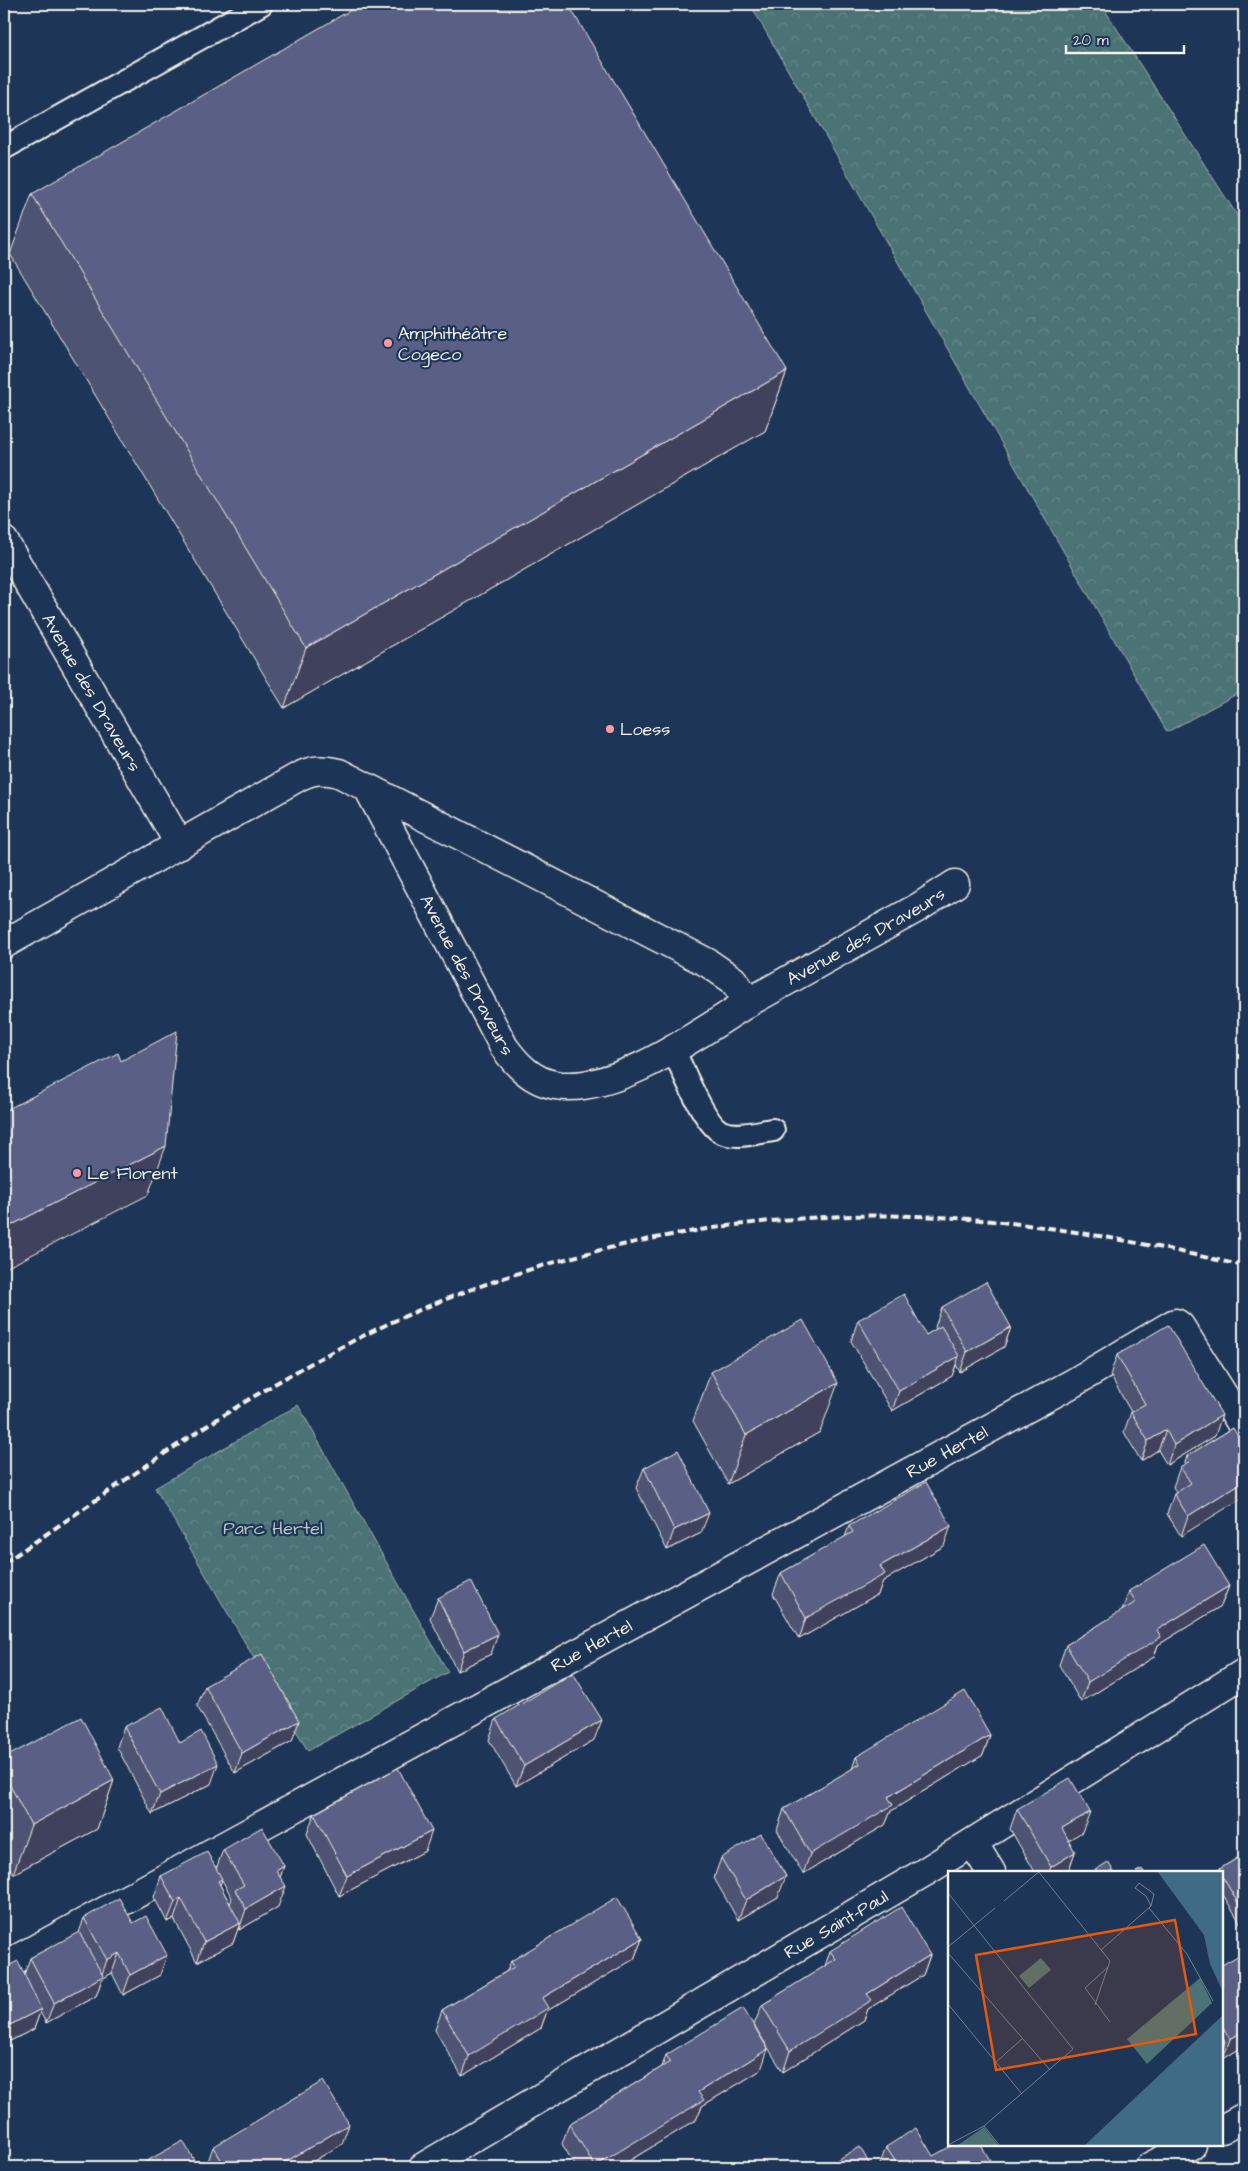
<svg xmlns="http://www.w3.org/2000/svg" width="1248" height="2171" viewBox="0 0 1248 2171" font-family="'Architects Daughter',sans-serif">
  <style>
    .park { fill: url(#park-crowns); stroke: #a0b2ae }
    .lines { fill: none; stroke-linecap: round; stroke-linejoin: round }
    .service-casing { stroke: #f4f1e8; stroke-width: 26 }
    .pedestrian-casing { stroke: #f4f1e8; stroke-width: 31 }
    .minor-casing { stroke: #f4f1e8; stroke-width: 31 }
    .service { stroke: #1d3557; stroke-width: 22 }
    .pedestrian { stroke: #1d3557; stroke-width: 28 }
    .minor { stroke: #1d3557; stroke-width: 28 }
    .rail { stroke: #f4f1e8; stroke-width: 4; stroke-dasharray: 8 4; stroke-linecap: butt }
    .wall { fill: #4d5272; stroke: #f4f1e8; fill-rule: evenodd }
    .shaded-wall { fill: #3f425d; stroke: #f4f1e8 }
    .building { fill: #5a5f85; stroke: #f4f1e8 }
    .poi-dot { fill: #ff9aa2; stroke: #1d3557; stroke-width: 2 }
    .labels { text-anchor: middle; stroke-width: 4.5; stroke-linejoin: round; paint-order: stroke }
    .poi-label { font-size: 18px; fill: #f4f1e8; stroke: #1d3557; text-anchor: start }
    .street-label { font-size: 18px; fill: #f4f1e8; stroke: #1d3557 }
    .park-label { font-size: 18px; fill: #b9c5c0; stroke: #1d3557 }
    .inset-road { fill: none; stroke: #738091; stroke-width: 1 }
    .view { fill: #e8590c; fill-opacity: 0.15; stroke: #e8590c; stroke-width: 2.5 }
    .inset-edge { fill: none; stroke: #f4f1e8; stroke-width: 2.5 }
  </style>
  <defs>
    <pattern id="park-crowns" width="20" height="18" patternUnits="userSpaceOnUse" patternTransform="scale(1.25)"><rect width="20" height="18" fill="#4c7275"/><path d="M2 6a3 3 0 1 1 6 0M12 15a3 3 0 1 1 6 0" fill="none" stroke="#668789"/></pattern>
  </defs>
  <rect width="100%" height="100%" fill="#1d3557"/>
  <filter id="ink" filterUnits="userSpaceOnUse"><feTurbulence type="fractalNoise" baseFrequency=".02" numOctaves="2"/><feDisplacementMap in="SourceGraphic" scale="10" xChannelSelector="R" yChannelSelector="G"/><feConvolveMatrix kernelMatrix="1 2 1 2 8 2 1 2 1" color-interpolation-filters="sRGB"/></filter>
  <g filter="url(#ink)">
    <!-- park -->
    <g class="park">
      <path d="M750,4H1101L1244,226V690L1167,732Z"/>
      <path d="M298,1405L448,1672L308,1751L155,1488Z"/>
    </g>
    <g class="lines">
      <!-- service casing -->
      <g class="service-casing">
        <g id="service">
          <path d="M4,148L261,4"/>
          <path d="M673,1049C682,1067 705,1128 724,1133C739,1138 758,1132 773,1130"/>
        </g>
      </g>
      <!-- pedestrian casing -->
      <g class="pedestrian-casing">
        <g id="pedestrian">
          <path id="s1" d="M749,1002L919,907L955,884"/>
        </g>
      </g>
      <!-- minor casing -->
      <g class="minor-casing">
        <g id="minor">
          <path id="s2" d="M4,541L180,845"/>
          <path d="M4,944L298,777C313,769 323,769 339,773L708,963L733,980L749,1002C699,1033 616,1095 555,1085C532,1081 517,1065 504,1047L368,788"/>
          <path d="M973,1843L991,1872"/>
          <path id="s3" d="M4,1966L1073,1383L1173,1324L1176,1323L1180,1326L1244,1428"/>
          <path d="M1222,2129L1244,2117"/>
          <path id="s4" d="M423,2167L925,1872L1244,1673"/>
          <path d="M1149,2167L1192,2145"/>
        </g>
      </g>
      <!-- service -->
      <use href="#service" class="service"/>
      <!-- pedestrian -->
      <use href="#pedestrian" class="pedestrian"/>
      <!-- minor -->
      <use href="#minor" class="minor"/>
      <!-- rail -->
      <path class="rail" d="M4,1563C124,1482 240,1396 371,1332C554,1243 778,1201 981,1220C1070,1228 1157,1246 1244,1266"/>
    </g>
    <!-- wall -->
    <g class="wall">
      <path d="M32,194L787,371L765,431L284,708L10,254Z"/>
      <path d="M942,1307L1011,1327L1004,1347L960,1372L956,1365L952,1376L892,1411L851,1341L858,1320L926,1335L936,1329L935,1327Z"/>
      <path d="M1117,1355L1215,1436L1167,1465L1158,1450L1141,1461L1124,1432L1131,1412L1110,1375Z"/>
      <path d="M711,1372L820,1432L728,1484L693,1421Z"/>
      <path d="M1233,1428L1181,1536L1167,1514L1174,1494L1176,1492L1173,1487L1180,1467L1184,1465L1187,1456Z"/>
      <path d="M644,1468L701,1533L667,1550L636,1488Z"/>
      <path d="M849,1526L944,1546L883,1581L878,1594L799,1639L773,1594L781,1573L845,1537Z"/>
      <path d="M1229,1586L1221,1606L1158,1645L1154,1657L1081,1702L1059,1665L1066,1645L1122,1611L1129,1591Z"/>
      <path d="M438,1598L491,1654L457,1671L430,1618Z"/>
      <path d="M205,1686L292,1741L235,1773L197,1706Z"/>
      <path d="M496,1719L594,1740L516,1786L489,1740Z"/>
      <path d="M124,1727L180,1743L211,1784L152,1814L117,1747Z"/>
      <path d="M990,1735L983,1755L891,1811L885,1825L803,1874L777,1830L784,1809L852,1769L856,1757Z"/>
      <path d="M4,1758L114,1780L97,1829L13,1874L4,1858Z"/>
      <path d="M1017,1809L1082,1832L1068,1840L1075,1852L1068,1872H1035L1010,1829Z"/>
      <path d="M314,1814L425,1851L339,1896L307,1834Z"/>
      <path d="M223,1850L284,1866L280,1877L278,1907L239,1930L238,1928L233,1943L197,1962L174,1919L167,1922L154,1897L161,1876L216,1869ZM222,1880L232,1898L230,1904L220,1885Z"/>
      <path d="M1244,1854V1929L1222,1893V1872H1217L1218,1870Z"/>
      <path d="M721,1858L778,1897L738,1920L714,1878Z"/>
      <path d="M84,1918L160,1975L123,1995L112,1973L102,1979L96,1996L46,2023L40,2012L34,2029L4,2044V1968L24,1975L30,1958L79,1933Z"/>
      <path d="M642,1939L634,1959L547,2011L541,2028L462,2076L435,2030L442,2010L507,1971L511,1961Z"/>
      <path d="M830,1951L930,1955L923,1975L868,2009L864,2020L783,2072L754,2025L762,2005L825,1966Z"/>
      <path d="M1222,1965L1244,2046L1223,2059L1222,2057Z"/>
      <path d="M666,2055L761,2070L702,2106L696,2120L619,2167H576L562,2144L569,2124L662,2067Z"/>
      <path d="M342,2144L304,2167H206L213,2147Z"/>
      <path d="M886,2147L933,2156L994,2167H879Z"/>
    </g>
    <!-- shaded-wall -->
    <g class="shaded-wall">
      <path d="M787,371L765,431L284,708L306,648Z"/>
      <path d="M166,1146L148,1195L4,1269V1229Z"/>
      <path d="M1011,1327L1004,1347L960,1372L967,1352Z"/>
      <path d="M959,1356L952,1376L892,1411L899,1391Z"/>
      <path d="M838,1383L820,1432L728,1484L746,1435Z"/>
      <path d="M1222,1415L1215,1436L1167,1465L1174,1445Z"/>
      <path d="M1166,1430L1158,1450L1141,1461L1148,1441Z"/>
      <path d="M1244,1481V1497L1181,1536L1188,1516Z"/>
      <path d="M709,1513L701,1533L667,1550L674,1530Z"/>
      <path d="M951,1526L944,1546L883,1581L878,1594L799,1639L806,1618L880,1566Z"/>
      <path d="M1229,1586L1221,1606L1158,1645L1154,1657L1081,1702L1088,1682L1157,1630Z"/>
      <path d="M498,1634L491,1654L457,1671L464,1651Z"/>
      <path d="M602,1720L594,1740L516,1786L524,1766Z"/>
      <path d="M299,1721L292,1741L235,1773L242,1753Z"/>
      <path d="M990,1735L983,1755L891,1811L885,1825L803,1874L810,1854L888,1797Z"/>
      <path d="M218,1764L211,1784L152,1814L160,1794Z"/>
      <path d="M114,1780L97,1829L13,1874L31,1825Z"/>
      <path d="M1090,1812L1082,1832L1054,1849L1062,1828Z"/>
      <path d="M432,1831L425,1851L339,1896L347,1876Z"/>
      <path d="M1075,1852L1068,1872H1049L1051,1867Z"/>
      <path d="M284,1866L277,1886L276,1871Z"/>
      <path d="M786,1876L778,1897L738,1920L746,1900Z"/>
      <path d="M286,1886L278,1907L239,1930L246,1909Z"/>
      <path d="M181,1898L174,1919L167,1922L175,1902Z"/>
      <path d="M240,1923L233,1943L197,1962L204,1942Z"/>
      <path d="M642,1939L634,1959L547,2011L541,2028L462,2076L469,2056L542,1998Z"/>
      <path d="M119,1953L112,1973L102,1979L96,1996L46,2023L54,2003L101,1977L107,1960Z"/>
      <path d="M167,1955L160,1975L123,1995L130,1975Z"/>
      <path d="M930,1955L923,1975L868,2009L864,2020L783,2072L790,2051L867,1994Z"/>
      <path d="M41,2009L34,2029L4,2044V2028Z"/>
      <path d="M1244,2031V2046L1223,2059L1230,2039Z"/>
      <path d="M1225,2042L1222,2052V2044Z"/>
      <path d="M768,2049L761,2070L702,2106L696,2120L619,2167H595L698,2092Z"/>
      <path d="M349,2124L342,2144L304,2167H277Z"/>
    </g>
    <!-- building -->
    <g class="building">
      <path d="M361,4H568L787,371L306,648L32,194Z"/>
      <path d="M177,1031L166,1146L4,1229V1111L118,1053L121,1061Z"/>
      <path d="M986,1282L1011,1327L967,1352L942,1307Z"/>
      <path d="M904,1294L926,1335L941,1326L959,1356L899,1391L858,1320Z"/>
      <path d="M803,1320L838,1383L746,1435L711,1372Z"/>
      <path d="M1168,1325L1222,1415L1174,1445L1166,1430L1148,1441L1131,1412L1145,1404L1117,1355Z"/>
      <path d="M1233,1428L1244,1447V1481L1188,1516L1174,1494L1191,1483L1180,1467L1190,1461L1187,1456Z"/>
      <path d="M678,1450L709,1513L674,1530L644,1468Z"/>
      <path d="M926,1482L951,1526L880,1566L885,1574L806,1618L781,1573L853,1532L849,1526Z"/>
      <path d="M1204,1545L1229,1586L1157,1630L1161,1637L1088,1682L1066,1645L1136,1602L1129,1591Z"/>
      <path d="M471,1581L498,1634L464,1651L438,1598Z"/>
      <path d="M262,1654L299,1721L242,1753L205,1686Z"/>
      <path d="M573,1673L602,1720L524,1766L496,1719Z"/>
      <path d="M965,1691L990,1735L888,1797L893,1805L810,1854L784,1809L860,1764L856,1757Z"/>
      <path d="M162,1707L180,1743L201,1731L218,1764L160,1794L124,1727Z"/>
      <path d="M81,1717L114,1780L31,1825L4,1774V1758Z"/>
      <path d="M398,1768L432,1831L347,1876L314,1814Z"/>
      <path d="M1070,1778L1090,1812L1062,1828L1075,1852L1051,1867L1017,1809Z"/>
      <path d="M262,1827L284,1866L276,1871L286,1886L246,1909L235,1890L244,1885L223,1850Z"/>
      <path d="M761,1834L786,1876L746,1900L721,1858Z"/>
      <path d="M207,1852L222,1879L218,1881L240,1923L204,1942L181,1898L175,1902L161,1876Z"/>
      <path d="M1244,1854V1913L1222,1876V1872H1219L1218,1870Z"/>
      <path d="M1108,1862L1114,1872H1092Z"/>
      <path d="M1142,1869L1144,1872H1136Z"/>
      <path d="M617,1897L642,1939L542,1998L548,2008L469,2056L442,2010L514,1967L511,1961Z"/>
      <path d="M119,1898L133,1923L146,1916L167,1955L130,1975L119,1953L107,1960L84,1918Z"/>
      <path d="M901,1907L930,1955L867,1994L872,2000L790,2051L762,2005L836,1959L830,1951Z"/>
      <path d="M79,1932L103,1976L54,2003L30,1958Z"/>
      <path d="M1241,1954L1244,1960V2031L1230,2039L1222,2024V1965Z"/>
      <path d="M18,1961L41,2009L4,2028V1968Z"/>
      <path d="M743,2008L768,2049L698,2092L704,2100L595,2166L569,2124L670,2062L666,2055Z"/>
      <path d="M1222,2036L1225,2042L1222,2044Z"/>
      <path d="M323,2081L349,2124L277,2167H226L213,2147Z"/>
      <path d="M916,2128L933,2156L953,2145H981L994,2167H899L886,2147Z"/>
      <path d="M183,2141L198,2167H136Z"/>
      <path d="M860,2147L871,2167H826V2166Z"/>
      <path d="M1228,2161L1232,2167H1217Z"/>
    </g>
  </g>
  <!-- markers -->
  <g class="poi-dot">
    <circle cx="388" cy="343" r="5"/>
    <circle cx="610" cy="729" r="5"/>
    <circle cx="77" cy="1173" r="5"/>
  </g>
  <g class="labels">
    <!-- poi labels -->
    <g class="poi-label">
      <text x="398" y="339">Amphithéâtre<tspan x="398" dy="21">Cogeco</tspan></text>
      <text x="620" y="735">Loess</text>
      <text x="87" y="1179">Le Florent</text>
    </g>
    <!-- street labels -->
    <g class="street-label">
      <text dy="6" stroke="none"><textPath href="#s2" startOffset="175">Avenue des Draveurs</textPath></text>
      <text dy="6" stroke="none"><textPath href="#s1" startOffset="134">Avenue des Draveurs</textPath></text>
      <text transform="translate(467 975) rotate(62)" y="6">Avenue des Draveurs</text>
      <text dy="6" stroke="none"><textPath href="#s3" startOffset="1074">Rue Hertel</textPath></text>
      <text dy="6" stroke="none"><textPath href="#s3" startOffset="669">Rue Hertel</textPath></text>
      <text dy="6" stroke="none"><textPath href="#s4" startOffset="479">Rue Saint-Paul</textPath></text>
    </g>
    <!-- park labels -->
    <g class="park-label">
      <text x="273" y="1534">Parc Hertel</text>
    </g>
  </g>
  <!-- overview -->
  <g transform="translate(948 1871)">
    <rect width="275" height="275" fill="#1d3557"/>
    <path d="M93,87L103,99L81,117L71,105ZM252,107L264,132L199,193L179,168ZM36,256L51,275H7L13,272Z" fill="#4c7275"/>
    <path d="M209,0H275V121L262,93L256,64ZM275,144V275H136Z" fill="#406b87"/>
    <path class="inset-road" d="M90,0L162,90L147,134M191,12L206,23L203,35L198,25L187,17ZM0,22L125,178L36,255L0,274M56,30L92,0M201,37L239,83L265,130M0,76L47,37M153,79L203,35M0,82L102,199M160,96L137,117L162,151M0,133L74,223M48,191L74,168M36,255L52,275"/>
    <path class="view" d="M227,49L248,163L48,199L28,84Z"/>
    <rect width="275" height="275" class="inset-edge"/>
  </g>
  <!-- margin -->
  <rect width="1248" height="2171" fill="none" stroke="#1d3557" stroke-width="20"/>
  <rect x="10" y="10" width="1228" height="2151" fill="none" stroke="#f4f1e8" stroke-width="2" filter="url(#ink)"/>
  <!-- scale -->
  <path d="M1066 45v8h118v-8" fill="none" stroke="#f4f1e8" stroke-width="2.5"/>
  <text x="1073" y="45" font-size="15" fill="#f4f1e8" stroke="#1d3557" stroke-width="4" paint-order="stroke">20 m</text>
</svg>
